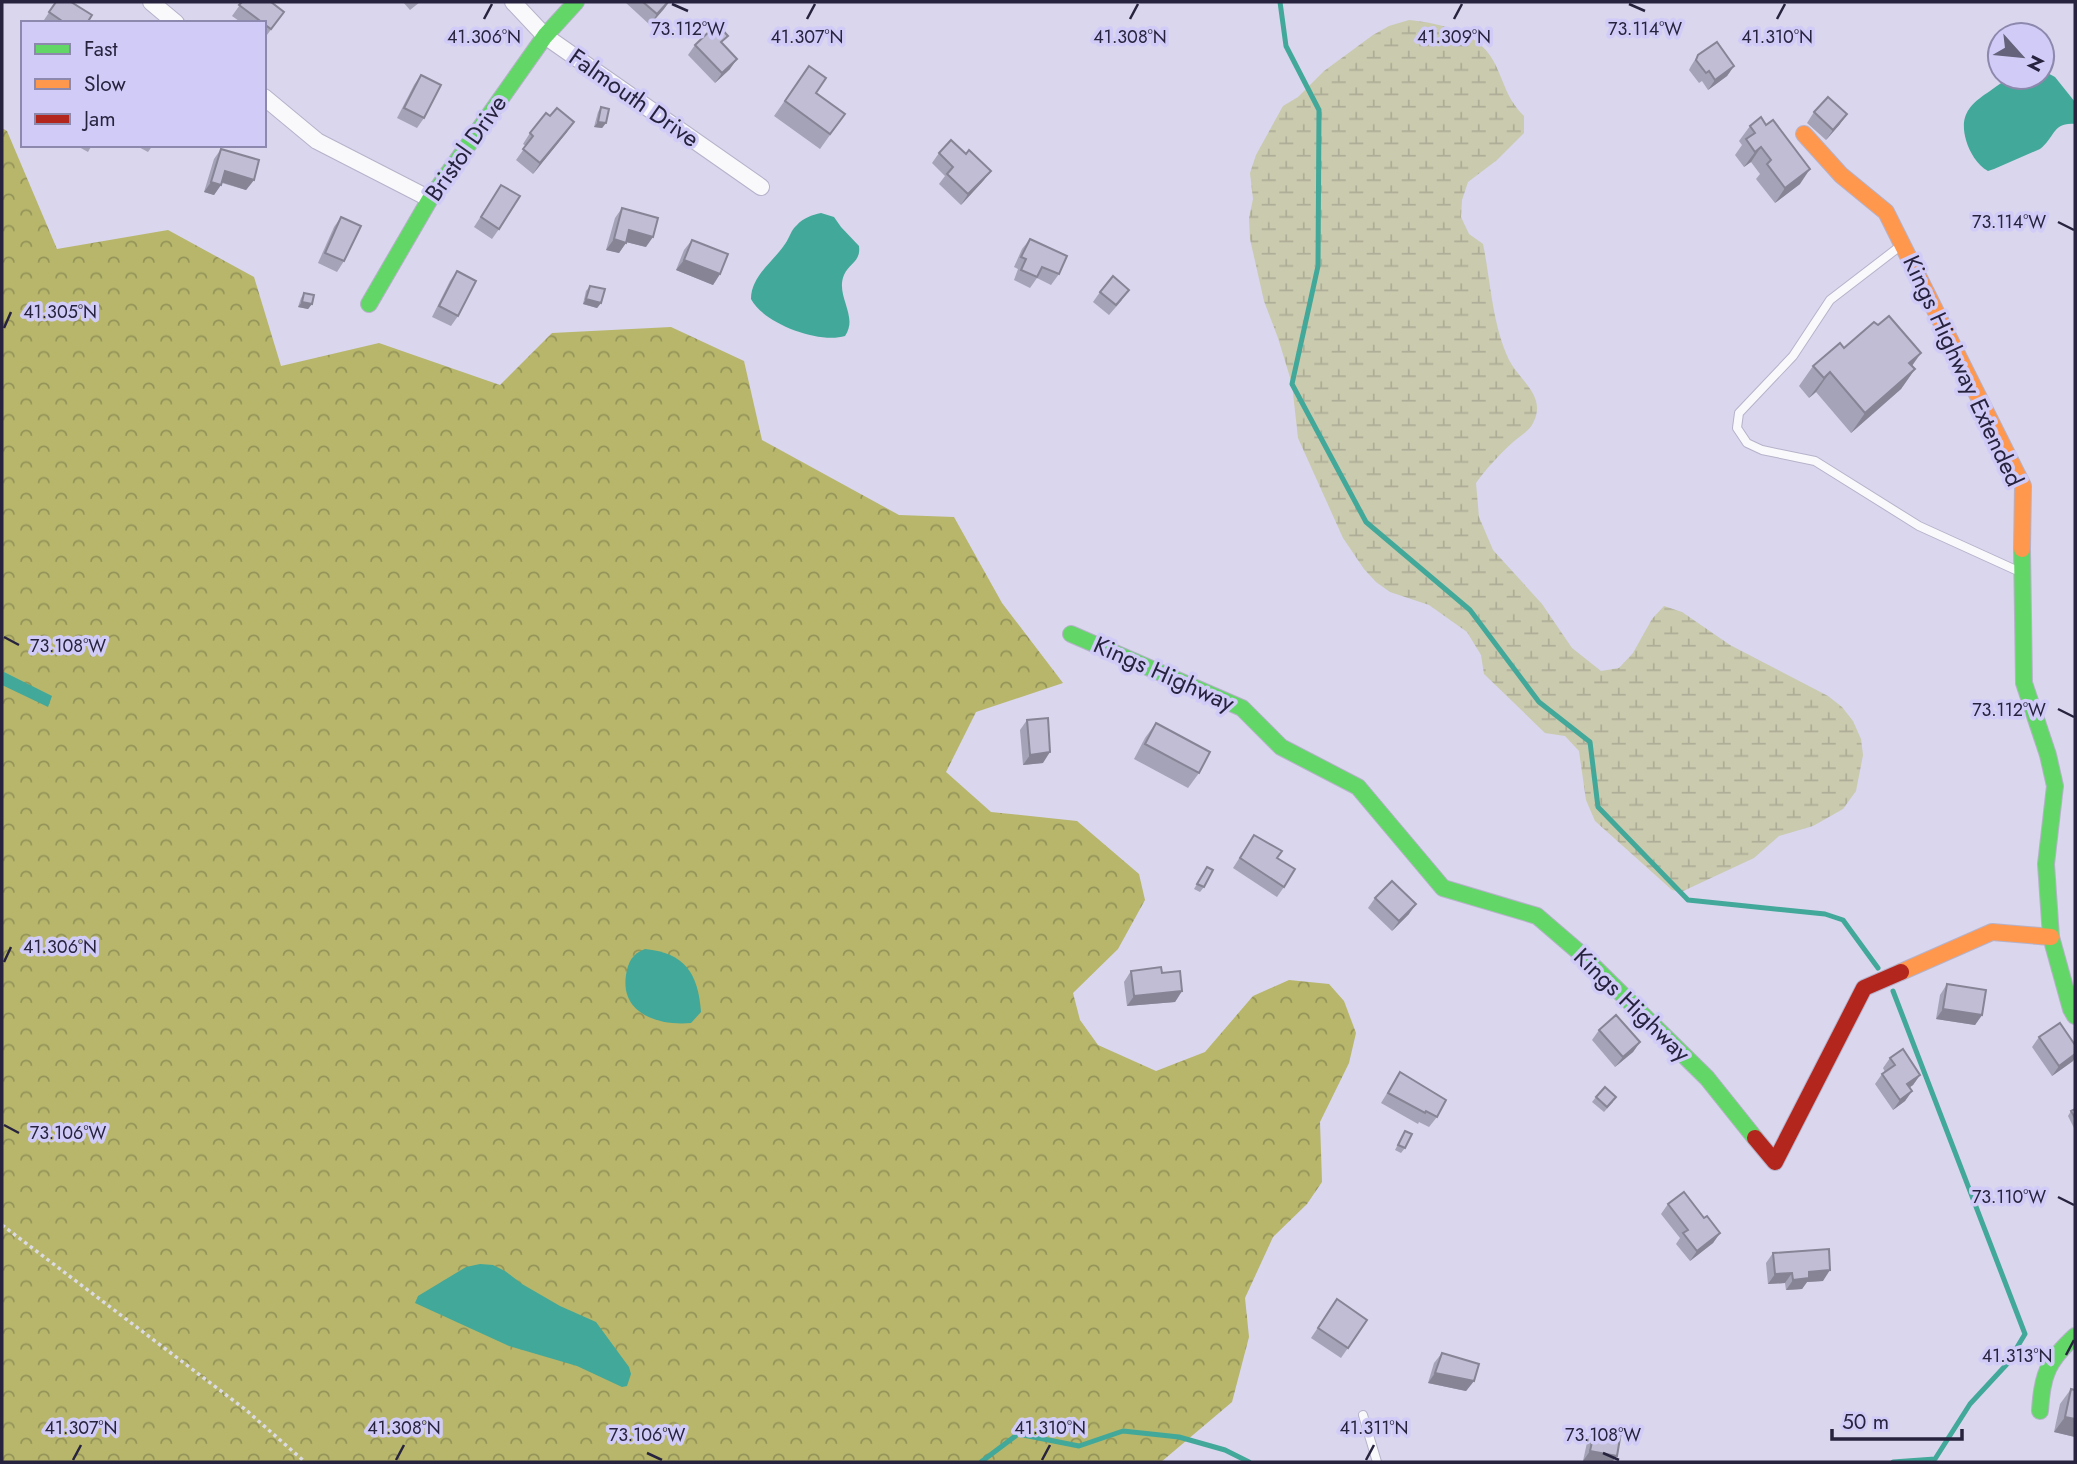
<svg xmlns="http://www.w3.org/2000/svg" width="2077" height="1464" viewBox="0 0 2077 1464" font-family="Jost,sans-serif">
  <style>
    .forest { fill: url(#forest-crowns) }
    .wetland { fill: url(#wetland-marsh) }
    .water { fill: #42a899 }
    .lines { fill: none; stroke-linecap: round; stroke-linejoin: round }
    .stream { stroke: #42a899; stroke-width: 5 }
    .lane-casing { stroke: #b6b2ca; stroke-width: 10 }
    .street-casing { stroke: #b6b2ca; stroke-width: 18 }
    .fast-casing { stroke: #b6b2ca; stroke-width: 18 }
    .slow-casing { stroke: #b6b2ca; stroke-width: 18 }
    .jam-casing { stroke: #b6b2ca; stroke-width: 18 }
    .path { stroke: #dcdae2; stroke-width: 3.5; stroke-dasharray: 3.5 3.5; stroke-linecap: butt }
    .lane { stroke: #f9f9fc; stroke-width: 8 }
    .street { stroke: #f9f9fc; stroke-width: 16 }
    .fast { stroke: #63d668; stroke-width: 16 }
    .slow { stroke: #ff974d; stroke-width: 16 }
    .jam { stroke: #b3261e; stroke-width: 16 }
    .wall { fill: #a5a3b7 }
    .shaded-wall { fill: #868495 }
    .building { fill: #c0bdd5; stroke: #868495; stroke-width: 2 }
    .ticks { fill: none; stroke: #27233e; stroke-width: 2.5 }
    .labels { text-anchor: middle; stroke-width: 7; stroke-linejoin: round; paint-order: stroke }
    .street-label { font-size: 24px; fill: #27233e; stroke: #d1ccf7 }
    .ticks-label { font-size: 18px; text-anchor: middle; fill: #27233e; stroke: #d1ccf7; stroke-width: 7; stroke-linejoin: round; paint-order: stroke }
  </style>
  <defs>
    <pattern id="forest-crowns" width="20" height="18" patternUnits="userSpaceOnUse" patternTransform="scale(1.75)"><rect width="20" height="18" fill="#b7b66b"/><path d="M2 6a3 3 0 1 1 6 0M12 15a3 3 0 1 1 6 0" fill="none" stroke="#959459"/></pattern>
    <pattern id="wetland-marsh" width="20" height="14" patternUnits="userSpaceOnUse" patternTransform="scale(1.75)"><rect width="20" height="14" fill="#cacaae"/><path d="M1 5h8M5 5V1M11 12h8M15 12V8" fill="none" stroke="#aead97"/></pattern>
  </defs>
  <rect width="100%" height="100%" fill="#d9d6ed"/>
  <!-- forest -->
  <path class="forest" d="M2,128L7,131L57,249L168,230L254,277L281,366L379,343L500,385L552,333L671,327L744,361L762,440L899,515L954,517L1002,603L1063,683L976,712L946,772L991,812L1077,821L1139,874L1145,900L1118,949L1073,993L1080,1020L1098,1045L1156,1071L1205,1052L1253,996L1289,980L1329,984L1344,1001L1356,1033L1349,1063L1320,1122L1322,1182L1307,1204L1273,1237L1245,1298L1249,1337L1232,1402L1161,1462H2Z"/>
  <!-- wetland -->
  <path class="wetland" d="M1409,20C1444,24 1482,32 1497,68C1506,88 1508,100 1524,116V133L1497,160L1468,182L1462,200L1461,217L1469,234L1483,244C1491,283 1492,323 1509,360C1519,380 1546,395 1534,421C1530,431 1520,436 1512,443C1499,455 1486,469 1476,483L1479,517L1493,550L1542,604L1572,648L1601,671L1619,668L1633,653L1652,619L1664,606L1682,612L1730,645L1828,696L1842,707L1853,721L1861,739L1863,755L1856,791L1843,809L1813,826L1779,836L1754,858L1681,892L1672,890L1595,821L1586,800L1579,751L1565,736L1545,733L1484,674L1481,655L1467,632L1429,605L1390,592L1376,582L1364,569L1343,538L1298,438L1292,384L1278,338L1264,301L1250,239L1249,218L1253,199L1250,173L1256,155L1283,106L1298,97L1324,71L1373,35L1389,26Z"/>
  <!-- water -->
  <g class="water">
    <path d="M2042,70L2055,77L2075,102V124C2052,122 2055,138 2040,149L1994,169L1988,171C1977,165 1969,151 1966,140C1959,115 1970,104 1990,91C1997,86 2005,79 2014,78C2023,76 2033,77 2042,77Z"/>
    <path d="M821,213L834,217L841,227L859,246C861,262 849,263 844,275C835,296 859,316 845,336C818,344 763,323 751,299C751,276 774,261 785,244C790,237 791,230 797,225C803,218 812,215 821,213Z"/>
    <path d="M2,671L52,696L48,707L2,685Z"/>
    <path d="M645,949C685,953 698,973 701,1012L691,1023C659,1026 620,1014 626,975C628,962 632,954 645,949Z"/>
    <path d="M480,1264L493,1265L505,1271L522,1284L560,1306L596,1322L629,1367L631,1374L627,1386L622,1387L577,1366L509,1346L415,1303L418,1296L466,1267Z"/>
  </g>
  <g class="lines">
    <!-- stream -->
    <g class="stream">
      <path d="M1280,2L1286,46L1319,110L1318,266L1292,384L1366,522L1470,610L1539,702L1590,742L1598,807L1688,900L1825,914L1843,920L1878,968"/>
      <path d="M981,1462L1018,1434L1079,1446L1123,1431L1179,1437L1225,1450L1249,1462"/>
      <path d="M1893,1462L1935,1459L1970,1404L2007,1364L2025,1334L1893,991"/>
    </g>
    <!-- lane casing -->
    <g class="lane-casing">
      <g id="lane">
        <path d="M1899,247L1830,300L1793,356L1739,413L1737,428L1747,443L1762,450L1815,461L1919,526L2018,571"/>
        <path d="M1363,1415L1377,1462"/>
      </g>
    </g>
    <!-- street casing -->
    <g class="street-casing">
      <g id="street">
        <path d="M151,2L176,23"/>
        <path d="M513,2L545,36L761,187"/>
        <path d="M264,97L317,141L430,199"/>
      </g>
    </g>
    <!-- fast casing -->
    <g class="fast-casing">
      <g id="fast">
        <path d="M369,304L430,199L545,36L576,2"/>
        <path d="M2022,549L2024,683L2048,755L2055,786L2046,864L2051,937L2071,1009L2075,1016"/>
        <path d="M1071,634L1242,708L1281,747L1358,787L1443,888L1537,916L1580,953L1707,1078L1755,1138"/>
        <path d="M2040,1411C2042,1374 2048,1361 2075,1336"/>
      </g>
    </g>
    <!-- slow casing -->
    <g class="slow-casing">
      <g id="slow">
        <path d="M1804,134L1841,175L1886,212L2023,486L2022,549"/>
        <path d="M1901,972L1992,932L2051,937"/>
      </g>
    </g>
    <!-- jam casing -->
    <g class="jam-casing">
      <path id="jam" d="M1755,1138L1775,1162L1864,988L1901,972"/>
    </g>
    <!-- path -->
    <path class="path" d="M2,1225L246,1410L305,1462"/>
    <!-- lane -->
    <use href="#lane" class="lane"/>
    <!-- street -->
    <use href="#street" class="street"/>
    <!-- fast -->
    <use href="#fast" class="fast"/>
    <!-- slow -->
    <use href="#slow" class="slow"/>
    <!-- jam -->
    <use href="#jam" class="jam"/>
  </g>
  <!-- wall -->
  <g class="wall">
    <path d="M56,2L87,23H42Z"/>
    <path d="M242,2L284,12L264,39V23H242L232,16Z"/>
    <path d="M403,2H420L410,10Z"/>
    <path d="M625,2H669L650,25Z"/>
    <path d="M723,43L730,69L715,83L688,55L695,45Z"/>
    <path d="M1698,55L1734,66L1727,76L1708,90L1702,81L1699,83L1689,70L1691,66Z"/>
    <path d="M809,66L816,93L845,114L820,149L774,116Z"/>
    <path d="M421,75L424,118L417,128L397,118L414,85Z"/>
    <path d="M601,107L606,123L602,128L594,127L598,112Z"/>
    <path d="M1814,112L1840,124L1826,140L1807,123Z"/>
    <path d="M550,116L567,132L533,174L516,160L526,146L523,144L530,133Z"/>
    <path d="M1750,126L1800,184L1775,203L1756,179L1760,174L1751,162L1744,167L1735,155L1742,145L1739,141Z"/>
    <path d="M80,145H92L88,152L79,147Z"/>
    <path d="M135,145H153L148,152Z"/>
    <path d="M221,149L254,180L246,190L222,183L214,195L204,192L214,159Z"/>
    <path d="M939,153L966,154L991,171L983,181L961,205L939,184L945,176L932,163Z"/>
    <path d="M501,185L499,229L492,239L474,227Z"/>
    <path d="M622,208L646,247L626,242L619,253L606,250L615,218Z"/>
    <path d="M341,217L344,261L337,272L318,263L334,227Z"/>
    <path d="M1030,239L1059,274L1051,285L1037,278L1030,288L1014,280L1018,269L1014,267L1022,249Z"/>
    <path d="M692,240L720,274L713,285L676,270L684,250Z"/>
    <path d="M457,271L458,316L451,326L432,317L450,281Z"/>
    <path d="M590,286L601,303L597,308L583,304L586,291Z"/>
    <path d="M1100,292L1122,300L1109,315L1093,302Z"/>
    <path d="M304,293L312,304L308,309L298,307L301,298Z"/>
    <path d="M1878,325L1915,369L1901,389L1851,433L1816,392L1809,398L1799,386L1813,366L1844,348Z"/>
    <path d="M1027,720L1043,763L1023,765L1020,730Z"/>
    <path d="M1156,723L1199,773L1188,788L1134,759L1145,738Z"/>
    <path d="M1254,835L1277,858L1284,887L1277,897L1233,868Z"/>
    <path d="M1207,867L1204,887L1200,892L1194,889Z"/>
    <path d="M1375,898L1409,914L1392,931L1368,908Z"/>
    <path d="M1131,971L1162,973L1182,991L1175,1002L1127,1006L1124,982Z"/>
    <path d="M1947,984L1982,1015L1975,1025L1936,1019L1940,995Z"/>
    <path d="M1599,1030L1640,1042L1633,1052L1615,1067L1592,1040Z"/>
    <path d="M2039,1037L2075,1045V1057L2073,1061L2052,1076L2032,1047Z"/>
    <path d="M1890,1058L1920,1075L1913,1085L1910,1087L1912,1091L1905,1101L1893,1110L1875,1084L1882,1074L1885,1072L1883,1068Z"/>
    <path d="M1400,1072L1437,1117L1429,1127L1419,1122L1418,1124L1381,1103Z"/>
    <path d="M1596,1097L1613,1102L1604,1112L1592,1102Z"/>
    <path d="M2075,1109V1127L2074,1128L2068,1116L2071,1111Z"/>
    <path d="M1405,1131V1148L1401,1153L1395,1150Z"/>
    <path d="M1668,1204L1704,1218L1720,1233L1713,1243L1690,1261L1676,1244L1680,1238L1661,1214Z"/>
    <path d="M1773,1253L1823,1281L1807,1282L1802,1289L1786,1290L1785,1283L1768,1284L1766,1263Z"/>
    <path d="M1337,1299L1367,1320L1341,1358L1311,1338Z"/>
    <path d="M1442,1353L1474,1381L1466,1391L1428,1383L1434,1363Z"/>
    <path d="M2071,1389L2075,1390V1437L2054,1432L2060,1404Z"/>
    <path d="M1595,1428L1617,1456L1612,1462H1591L1583,1461L1588,1438Z"/>
  </g>
  <!-- shaded-wall -->
  <g class="shaded-wall">
    <path d="M669,2L664,9L650,25L657,14Z"/>
    <path d="M737,59L730,69L715,83L722,73Z"/>
    <path d="M1734,66L1727,76L1708,90L1715,80Z"/>
    <path d="M1847,114L1840,124L1826,140L1833,130Z"/>
    <path d="M574,122L567,132L533,174L540,163Z"/>
    <path d="M598,122L606,123L602,128L594,127Z"/>
    <path d="M1761,147L1751,162L1744,167L1755,152Z"/>
    <path d="M1810,169L1800,184L1775,203L1785,188Z"/>
    <path d="M225,171L254,180L246,190L218,181Z"/>
    <path d="M991,171L983,181L961,205L968,194Z"/>
    <path d="M211,182L221,185L214,195L204,192Z"/>
    <path d="M629,230L653,237L646,247L622,241Z"/>
    <path d="M614,239L626,243L619,253L606,250Z"/>
    <path d="M684,260L720,274L713,285L676,270Z"/>
    <path d="M586,299L601,303L597,308L583,304Z"/>
    <path d="M302,302L312,304L308,309L298,307Z"/>
    <path d="M1921,353L1907,373L1909,363Z"/>
    <path d="M1915,369L1901,389L1851,433L1865,413Z"/>
    <path d="M1830,372L1816,392L1809,398L1824,378Z"/>
    <path d="M1050,752L1043,763L1023,765L1030,755Z"/>
    <path d="M1416,904L1409,914L1392,931L1399,921Z"/>
    <path d="M1182,991L1175,1002L1127,1006L1134,996Z"/>
    <path d="M1943,1009L1982,1015L1975,1025L1936,1019Z"/>
    <path d="M1640,1042L1633,1052L1615,1067L1623,1057Z"/>
    <path d="M2075,1054V1057L2073,1061L2052,1076L2059,1066Z"/>
    <path d="M1920,1075L1913,1085L1900,1094L1907,1084Z"/>
    <path d="M1912,1091L1905,1101L1893,1110L1900,1100Z"/>
    <path d="M1720,1233L1713,1243L1690,1261L1697,1251Z"/>
    <path d="M1830,1270L1823,1281L1807,1282L1802,1289L1786,1290L1793,1280L1809,1272Z"/>
    <path d="M1792,1273L1785,1283L1768,1284L1775,1274Z"/>
    <path d="M1435,1373L1474,1381L1466,1391L1428,1383Z"/>
    <path d="M2065,1417L2075,1419V1437L2054,1432Z"/>
    <path d="M1590,1451L1617,1456L1612,1462H1591L1583,1461Z"/>
  </g>
  <!-- building -->
  <g class="building">
    <path d="M56,2H71L92,15L87,23H65L49,12Z"/>
    <path d="M242,2H271L284,12L271,29L264,24V23H263L239,5Z"/>
    <path d="M643,2H668L657,14Z"/>
    <path d="M717,24L728,36L721,42L737,59L722,73L695,45Z"/>
    <path d="M1717,42L1734,66L1715,80L1709,71L1706,73L1696,60L1698,55Z"/>
    <path d="M809,66L826,78L816,93L845,114L830,134L785,101Z"/>
    <path d="M421,75L441,85L424,118L404,108Z"/>
    <path d="M1828,97L1847,114L1833,130L1814,112Z"/>
    <path d="M601,107L609,109L606,123L598,122Z"/>
    <path d="M557,108L574,122L540,163L523,149L533,136L530,133L546,113L550,116Z"/>
    <path d="M1761,117L1766,125L1773,120L1810,169L1785,188L1767,164L1771,160L1761,147L1755,152L1746,139L1755,133L1750,126Z"/>
    <path d="M951,140L966,154L969,150L991,171L968,194L947,174L953,167L939,153Z"/>
    <path d="M221,149L259,160L254,180L225,171L221,185L211,182Z"/>
    <path d="M501,185L520,196L499,229L481,217Z"/>
    <path d="M622,208L658,218L653,237L629,230L626,243L614,239Z"/>
    <path d="M341,217L361,226L344,261L325,253Z"/>
    <path d="M1030,239L1067,256L1059,274L1042,267L1037,277L1021,270L1026,259L1021,257Z"/>
    <path d="M692,240L728,254L720,274L684,260Z"/>
    <path d="M457,271L476,281L458,316L439,306Z"/>
    <path d="M1113,276L1129,290L1116,305L1100,292Z"/>
    <path d="M590,286L605,289L601,303L586,299Z"/>
    <path d="M304,293L314,295L312,304L302,302Z"/>
    <path d="M1889,316L1921,353L1909,363L1915,369L1865,413L1830,372L1824,378L1813,366L1840,343L1844,348L1874,322L1878,325Z"/>
    <path d="M1048,718L1050,752L1030,755L1027,720Z"/>
    <path d="M1156,723L1210,752L1199,773L1145,744Z"/>
    <path d="M1254,835L1282,851L1277,858L1295,869L1284,887L1240,858Z"/>
    <path d="M1207,867L1213,870L1204,887L1197,884Z"/>
    <path d="M1392,881L1416,904L1399,921L1375,898Z"/>
    <path d="M1161,967L1162,973L1180,971L1182,991L1134,996L1131,971Z"/>
    <path d="M1947,984L1986,990L1982,1015L1943,1009Z"/>
    <path d="M1616,1015L1640,1042L1623,1057L1599,1030Z"/>
    <path d="M2060,1023L2075,1045V1054L2059,1066L2039,1037Z"/>
    <path d="M1903,1049L1920,1075L1907,1084L1912,1091L1900,1100L1882,1074L1895,1065L1890,1058Z"/>
    <path d="M1400,1072L1446,1100L1437,1117L1426,1111L1425,1113L1388,1093Z"/>
    <path d="M1605,1087L1616,1097L1607,1107L1596,1097Z"/>
    <path d="M2075,1109V1118L2071,1111Z"/>
    <path d="M1405,1131L1412,1134L1405,1148L1398,1145Z"/>
    <path d="M1684,1192L1704,1218L1707,1216L1720,1233L1697,1251L1683,1233L1688,1230L1668,1204Z"/>
    <path d="M1829,1249L1830,1270L1809,1272V1278L1793,1280L1792,1273L1775,1274L1773,1253Z"/>
    <path d="M1337,1299L1367,1320L1348,1348L1318,1328Z"/>
    <path d="M1442,1353L1479,1364L1474,1381L1435,1373Z"/>
    <path d="M2071,1389L2075,1390V1419L2065,1417Z"/>
    <path d="M1595,1428L1621,1432L1617,1456L1590,1451Z"/>
  </g>
  <!-- ticks -->
  <path class="ticks" d="M672,4L688,11M1629,4L1645,11M484,19L492,4M807,19L815,4M1130,19L1138,4M1454,19L1462,4M1777,19L1785,4M2058,222L2074,230M4,328L11,312M4,637L19,645M2058,709L2074,717M4,962L11,947M4,1125L19,1133M2058,1197L2074,1205M2066,1355L2074,1340M647,1453L662,1460M1603,1453L1619,1460M73,1460L81,1445M396,1460L404,1445M1042,1460L1050,1445M1366,1460L1374,1445"/>
  <g class="labels">
    <!-- street labels -->
    <g class="street-label">
      <text transform="translate(634 98) rotate(35)" y="8">Falmouth Drive</text>
      <text transform="translate(466 148) rotate(-55)" y="8">Bristol Drive</text>
      <text transform="translate(1963 371) rotate(65)" y="8">Kings Highway Extended</text>
      <text transform="translate(1164 674) rotate(24)" y="8">Kings Highway</text>
      <text transform="translate(1632 1005) rotate(44)" y="8">Kings Highway</text>
    </g>
  </g>
  <g class="ticks-label">
    <text x="688" y="35">73.112°W</text>
    <text x="1645" y="35">73.114°W</text>
    <text x="484" y="43">41.306°N</text>
    <text x="807" y="43">41.307°N</text>
    <text x="1130" y="43">41.308°N</text>
    <text x="1454" y="43">41.309°N</text>
    <text x="1777" y="43">41.310°N</text>
    <text x="2009" y="228">73.114°W</text>
    <text x="60" y="318">41.305°N</text>
    <text x="68" y="652">73.108°W</text>
    <text x="2009" y="716">73.112°W</text>
    <text x="60" y="953">41.306°N</text>
    <text x="68" y="1139">73.106°W</text>
    <text x="2009" y="1203">73.110°W</text>
    <text x="2017" y="1362">41.313°N</text>
    <text x="81" y="1434">41.307°N</text>
    <text x="404" y="1434">41.308°N</text>
    <text x="1050" y="1434">41.310°N</text>
    <text x="1374" y="1434">41.311°N</text>
    <text x="647" y="1441">73.106°W</text>
    <text x="1603" y="1441">73.108°W</text>
  </g>
  <!-- border -->
  <rect width="2077" height="1464" fill="none" stroke="#27233e" stroke-width="7"/>
  <!-- legend -->
  <rect x="21" y="21" width="245" height="126" fill="#d1ccf7" stroke="#8d88ad" stroke-width="2"/>
  <rect x="35" y="44" width="35" height="10" fill="#63d668" stroke="#8d88ad" stroke-width="2"/>
  <text x="84" y="56" font-size="21" fill="#27233e">Fast</text>
  <rect x="35" y="79" width="35" height="10" fill="#ff974d" stroke="#8d88ad" stroke-width="2"/>
  <text x="84" y="91" font-size="21" fill="#27233e">Slow</text>
  <rect x="35" y="114" width="35" height="10" fill="#b3261e" stroke="#8d88ad" stroke-width="2"/>
  <text x="84" y="126" font-size="21" fill="#27233e">Jam</text>
  <!-- north arrow -->
  <g transform="translate(2021 56) rotate(117)"><circle r="33" fill="#d1ccf7" stroke="#8d88ad" stroke-width="2"/>
  <path d="M0-5L12 26L0 18L-12 26Z" fill="#65627b"/>
  <text y="-10" font-size="19" font-weight="bold" text-anchor="middle" fill="#27233e">N</text>
  </g>
  <!-- scale -->
  <path d="M1832 1429v10h130v-10" fill="none" stroke="#27233e" stroke-width="3.5"/>
  <text x="1842" y="1429" font-size="21" fill="#27233e" stroke="#d1ccf7" stroke-width="5" paint-order="stroke">50 m</text>
</svg>
